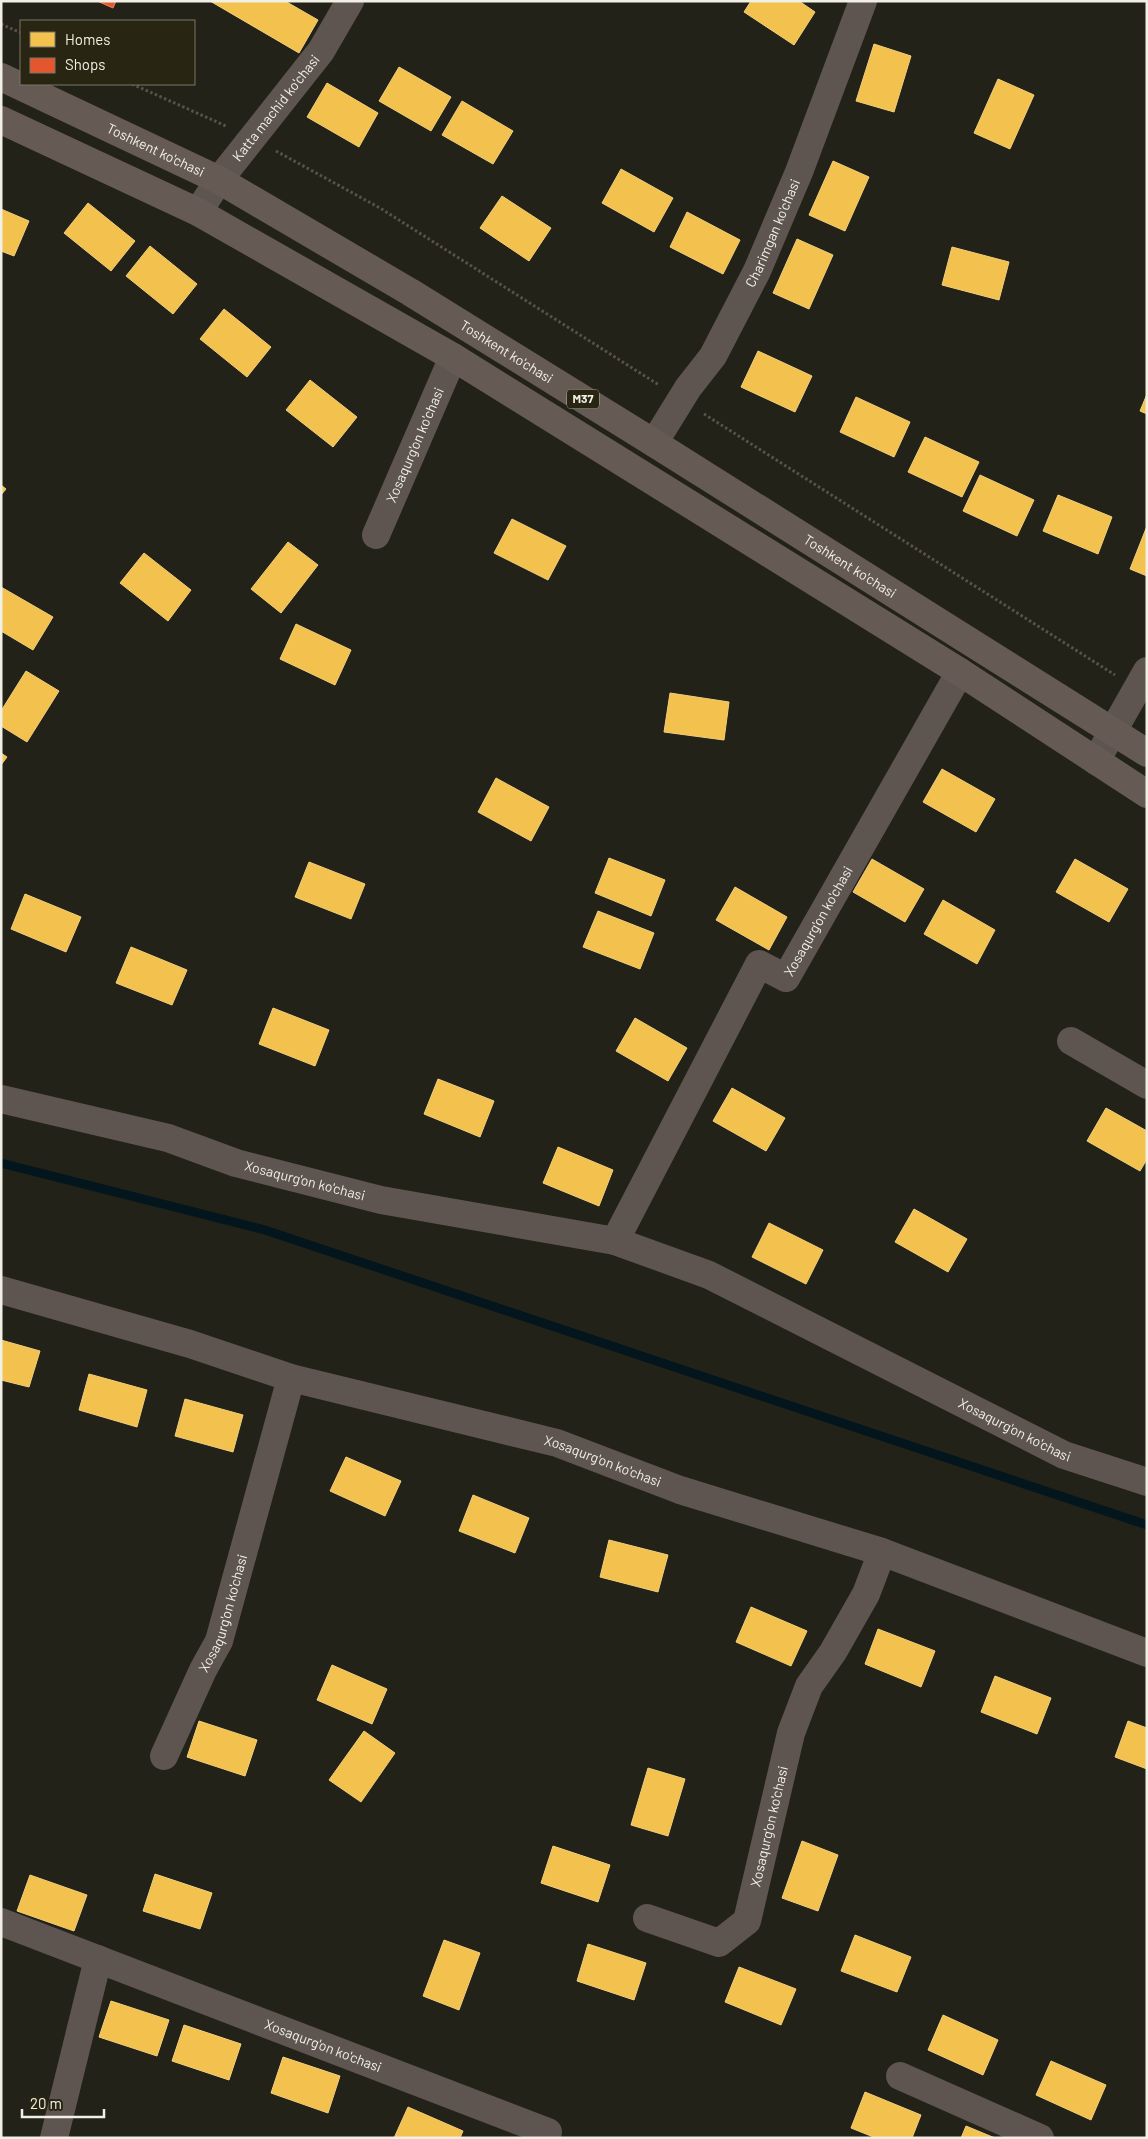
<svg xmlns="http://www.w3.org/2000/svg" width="1148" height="2139" viewBox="0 0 1148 2139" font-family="Barlow,sans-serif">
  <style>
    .homes { fill: #f2c14e; stroke: #f2cf7b }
    .shops { fill: #e4572e; stroke: #e88565 }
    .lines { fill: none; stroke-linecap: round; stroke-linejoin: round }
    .stream { stroke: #03161d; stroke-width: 9 }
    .path { stroke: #58524c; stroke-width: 3; stroke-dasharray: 2.5 2.5; stroke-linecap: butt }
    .minor { stroke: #5e5550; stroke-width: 28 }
    .trunk { stroke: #665b54; stroke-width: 28 }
    .labels { text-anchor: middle; stroke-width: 5; stroke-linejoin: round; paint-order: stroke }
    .shield { fill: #282513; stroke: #b5b3a5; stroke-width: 1 }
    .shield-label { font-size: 12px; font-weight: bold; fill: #f2f0e4 }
    .street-label { font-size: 14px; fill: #f2f0e4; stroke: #282513 }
  </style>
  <rect width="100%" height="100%" fill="#232218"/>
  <!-- homes -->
  <g class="homes">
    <path d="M210,1H285L318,20L299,53Z"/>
    <path d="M751,1H799L815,12L794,45L744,12Z"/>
    <path d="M874,44L911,56L894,112L856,101Z"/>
    <path d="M399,67L451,97L431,131L379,101Z"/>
    <path d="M998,79L1034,95L1010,149L974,133Z"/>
    <path d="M327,83L378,113L359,147L307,117Z"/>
    <path d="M462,101L513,131L493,164L442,135Z"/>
    <path d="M833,161L869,177L845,231L809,215Z"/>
    <path d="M621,169L673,198L654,232L602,203Z"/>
    <path d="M502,196L551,228L529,261L480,228Z"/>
    <path d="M88,203L135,241L111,271L64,233Z"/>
    <path d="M1,209L29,221L14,256L1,251Z"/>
    <path d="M687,212L740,240L723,274L670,247Z"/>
    <path d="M797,239L833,255L809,309L773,293Z"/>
    <path d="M150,246L197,284L173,314L126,276Z"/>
    <path d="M952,247L1009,262L999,300L942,285Z"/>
    <path d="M224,309L271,347L247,377L200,339Z"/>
    <path d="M758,351L812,376L795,412L741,387Z"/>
    <path d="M310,380L357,417L333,447L286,410Z"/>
    <path d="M1147,394V414L1140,411Z"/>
    <path d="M856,397L910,422L894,457L840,432Z"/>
    <path d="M925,437L979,462L962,497L908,472Z"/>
    <path d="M980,475L1034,500L1017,536L963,511Z"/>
    <path d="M1,485L6,489L1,495Z"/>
    <path d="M1058,495L1112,517L1098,554L1043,531Z"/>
    <path d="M512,519L566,546L548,580L494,553Z"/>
    <path d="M1147,526V576L1130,569Z"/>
    <path d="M288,542L318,565L281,613L251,589Z"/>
    <path d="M144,553L191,590L168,621L120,583Z"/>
    <path d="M1,587L53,617L33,650L1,631Z"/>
    <path d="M296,624L351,650L335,685L280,659Z"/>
    <path d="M26,671L59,691L27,742L1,726V711Z"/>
    <path d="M670,693L729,702L724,740L664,732Z"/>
    <path d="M1,753L7,757L1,765Z"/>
    <path d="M942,769L995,799L976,832L923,802Z"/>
    <path d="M496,778L549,807L531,841L478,812Z"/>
    <path d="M609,858L665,880L651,916L595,893Z"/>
    <path d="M872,859L924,889L905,922L853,892Z"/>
    <path d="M1075,859L1128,889L1109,922L1056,892Z"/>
    <path d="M309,862L365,884L351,919L295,897Z"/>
    <path d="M735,887L787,917L769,950L716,920Z"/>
    <path d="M25,894L81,917L66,952L11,929Z"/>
    <path d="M943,900L995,930L977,964L924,934Z"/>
    <path d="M598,911L654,933L640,969L583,947Z"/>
    <path d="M131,947L187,970L172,1005L116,983Z"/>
    <path d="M273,1008L329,1030L315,1066L259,1044Z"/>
    <path d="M635,1018L687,1048L668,1081L616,1051Z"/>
    <path d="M438,1079L494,1101L480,1137L424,1114Z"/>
    <path d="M732,1088L785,1118L766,1151L713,1121Z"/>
    <path d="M1106,1108L1147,1131V1159L1140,1171L1087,1141Z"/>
    <path d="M558,1147L613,1170L599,1206L543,1183Z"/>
    <path d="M914,1209L967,1239L948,1272L895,1242Z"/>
    <path d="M769,1223L823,1250L806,1284L752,1257Z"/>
    <path d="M1,1340L40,1351L29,1387L1,1380Z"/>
    <path d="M89,1374L147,1390L137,1427L79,1410Z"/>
    <path d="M185,1399L243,1415L233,1452L175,1436Z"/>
    <path d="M346,1457L401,1481L385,1516L330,1491Z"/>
    <path d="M473,1495L529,1518L515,1553L459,1531Z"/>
    <path d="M609,1540L668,1555L658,1592L600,1577Z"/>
    <path d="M751,1607L807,1631L791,1666L736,1642Z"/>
    <path d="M878,1629L935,1651L921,1687L865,1664Z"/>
    <path d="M332,1665L387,1689L372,1724L317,1700Z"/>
    <path d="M995,1676L1051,1698L1037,1734L981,1712Z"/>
    <path d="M199,1721L257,1740L245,1776L187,1757Z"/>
    <path d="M1128,1721L1147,1728V1769L1115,1757Z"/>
    <path d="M364,1731L395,1753L361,1802L329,1780Z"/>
    <path d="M648,1768L685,1779L668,1836L631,1825Z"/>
    <path d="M802,1841L838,1855L818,1911L782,1898Z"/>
    <path d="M553,1846L610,1865L598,1902L541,1883Z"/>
    <path d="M155,1874L212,1893L200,1929L143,1911Z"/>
    <path d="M30,1875L87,1895L74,1931L17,1911Z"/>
    <path d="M855,1935L911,1957L897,1992L841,1971Z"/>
    <path d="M444,1940L480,1953L459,2010L423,1996Z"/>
    <path d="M588,1944L646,1963L634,2000L577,1981Z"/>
    <path d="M739,1967L796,1989L781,2025L725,2002Z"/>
    <path d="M111,2001L169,2020L157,2056L99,2037Z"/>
    <path d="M943,2015L998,2040L983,2075L928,2050Z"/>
    <path d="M184,2025L241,2044L229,2080L172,2061Z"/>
    <path d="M283,2057L340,2076L328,2113L271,2093Z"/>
    <path d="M1051,2061L1106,2085L1091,2120L1036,2095Z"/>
    <path d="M865,2092L921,2115L912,2138H876L851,2128Z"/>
    <path d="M408,2107L463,2131L460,2138H394Z"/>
    <path d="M966,2126L995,2138H961Z"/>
  </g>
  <!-- shops -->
  <path class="shops" d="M97,1H116L113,8Z"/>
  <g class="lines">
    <!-- stream -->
    <path class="stream" d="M1,1163L265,1230L1147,1525"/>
    <!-- path -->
    <g class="path">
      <path d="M1,24L21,33"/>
      <path d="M132,84L226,126"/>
      <path d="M276,151L380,208L659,385"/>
      <path d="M704,414L1115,675"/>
    </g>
    <!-- minor -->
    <g class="minor">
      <path id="s1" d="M198,212L219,180L321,51L350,1"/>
      <path id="s2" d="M654,443L688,388L713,356L757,271L799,172L863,1"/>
      <path id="s3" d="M376,535L453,357"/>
      <path d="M1096,761L1147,671"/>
      <path d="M1071,1041L1147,1085"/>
      <path id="s4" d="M1,1099L168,1138L236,1163L381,1200L615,1241L709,1275L1064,1455L1147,1482"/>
      <path id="s5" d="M615,1241L759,964L786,978L960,672"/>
      <path id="s6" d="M1,1290L190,1344L291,1378L557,1443L680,1490L882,1552L1147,1653"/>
      <path id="s7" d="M164,1756L203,1670L219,1641L291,1378"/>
      <path id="s8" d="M647,1918L719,1943L747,1921L791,1733L809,1686L833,1652L866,1594L882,1552"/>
      <path id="s9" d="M1,1922L548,2132"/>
      <path d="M900,2076L1040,2138"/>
      <path d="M54,2138L98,1959"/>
    </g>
    <!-- trunk -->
    <g class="trunk">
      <path id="s10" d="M1,77L219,180L410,292L654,443L1147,753"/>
      <path d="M1,120L198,212L453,357L960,672L1147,794"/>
    </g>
  </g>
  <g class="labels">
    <!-- shield labels -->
    <rect class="shield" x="567" y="389.5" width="32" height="19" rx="4"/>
    <g class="shield-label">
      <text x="583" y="403">M37</text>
    </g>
    <!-- street labels -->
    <g class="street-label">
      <text dy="5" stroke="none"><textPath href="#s1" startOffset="130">Katta machid ko'chasi</textPath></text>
      <text dy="5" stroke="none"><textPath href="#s10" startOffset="171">Toshkent ko'chasi</textPath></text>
      <text dy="5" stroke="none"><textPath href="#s2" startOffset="242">Charimgan ko'chasi</textPath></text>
      <text dy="5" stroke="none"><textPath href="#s10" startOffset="576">Toshkent ko'chasi</textPath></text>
      <text dy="5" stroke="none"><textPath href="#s3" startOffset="98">Xosaqurg'on ko'chasi</textPath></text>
      <text dy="5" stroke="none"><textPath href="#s10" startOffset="981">Toshkent ko'chasi</textPath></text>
      <text dy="5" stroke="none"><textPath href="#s5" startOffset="408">Xosaqurg'on ko'chasi</textPath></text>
      <text dy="5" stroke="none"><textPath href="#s4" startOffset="315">Xosaqurg'on ko'chasi</textPath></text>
      <text dy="5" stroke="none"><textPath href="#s4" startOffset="1074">Xosaqurg'on ko'chasi</textPath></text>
      <text dy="5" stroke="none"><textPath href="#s6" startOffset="626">Xosaqurg'on ko'chasi</textPath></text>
      <text dy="5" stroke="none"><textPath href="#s7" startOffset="155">Xosaqurg'on ko'chasi</textPath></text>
      <text dy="5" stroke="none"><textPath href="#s8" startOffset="209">Xosaqurg'on ko'chasi</textPath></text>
      <text dy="5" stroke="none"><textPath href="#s9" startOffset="345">Xosaqurg'on ko'chasi</textPath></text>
    </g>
  </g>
  <!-- border -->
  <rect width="1148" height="2139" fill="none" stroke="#f2f0e4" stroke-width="5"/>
  <!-- legend -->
  <rect x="20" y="20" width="175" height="65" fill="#282513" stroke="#797667"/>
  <rect x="30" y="32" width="25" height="15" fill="#f2c14e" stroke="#797667"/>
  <text x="65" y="45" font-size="15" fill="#f2f0e4">Homes</text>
  <rect x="30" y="58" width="25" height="15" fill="#e4572e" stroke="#797667"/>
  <text x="65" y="70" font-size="15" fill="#f2f0e4">Shops</text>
  <!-- scale -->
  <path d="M22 2109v8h82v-8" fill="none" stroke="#f2f0e4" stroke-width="2.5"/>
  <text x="30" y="2109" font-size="15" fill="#f2f0e4" stroke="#282513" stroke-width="4" paint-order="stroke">20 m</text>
</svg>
